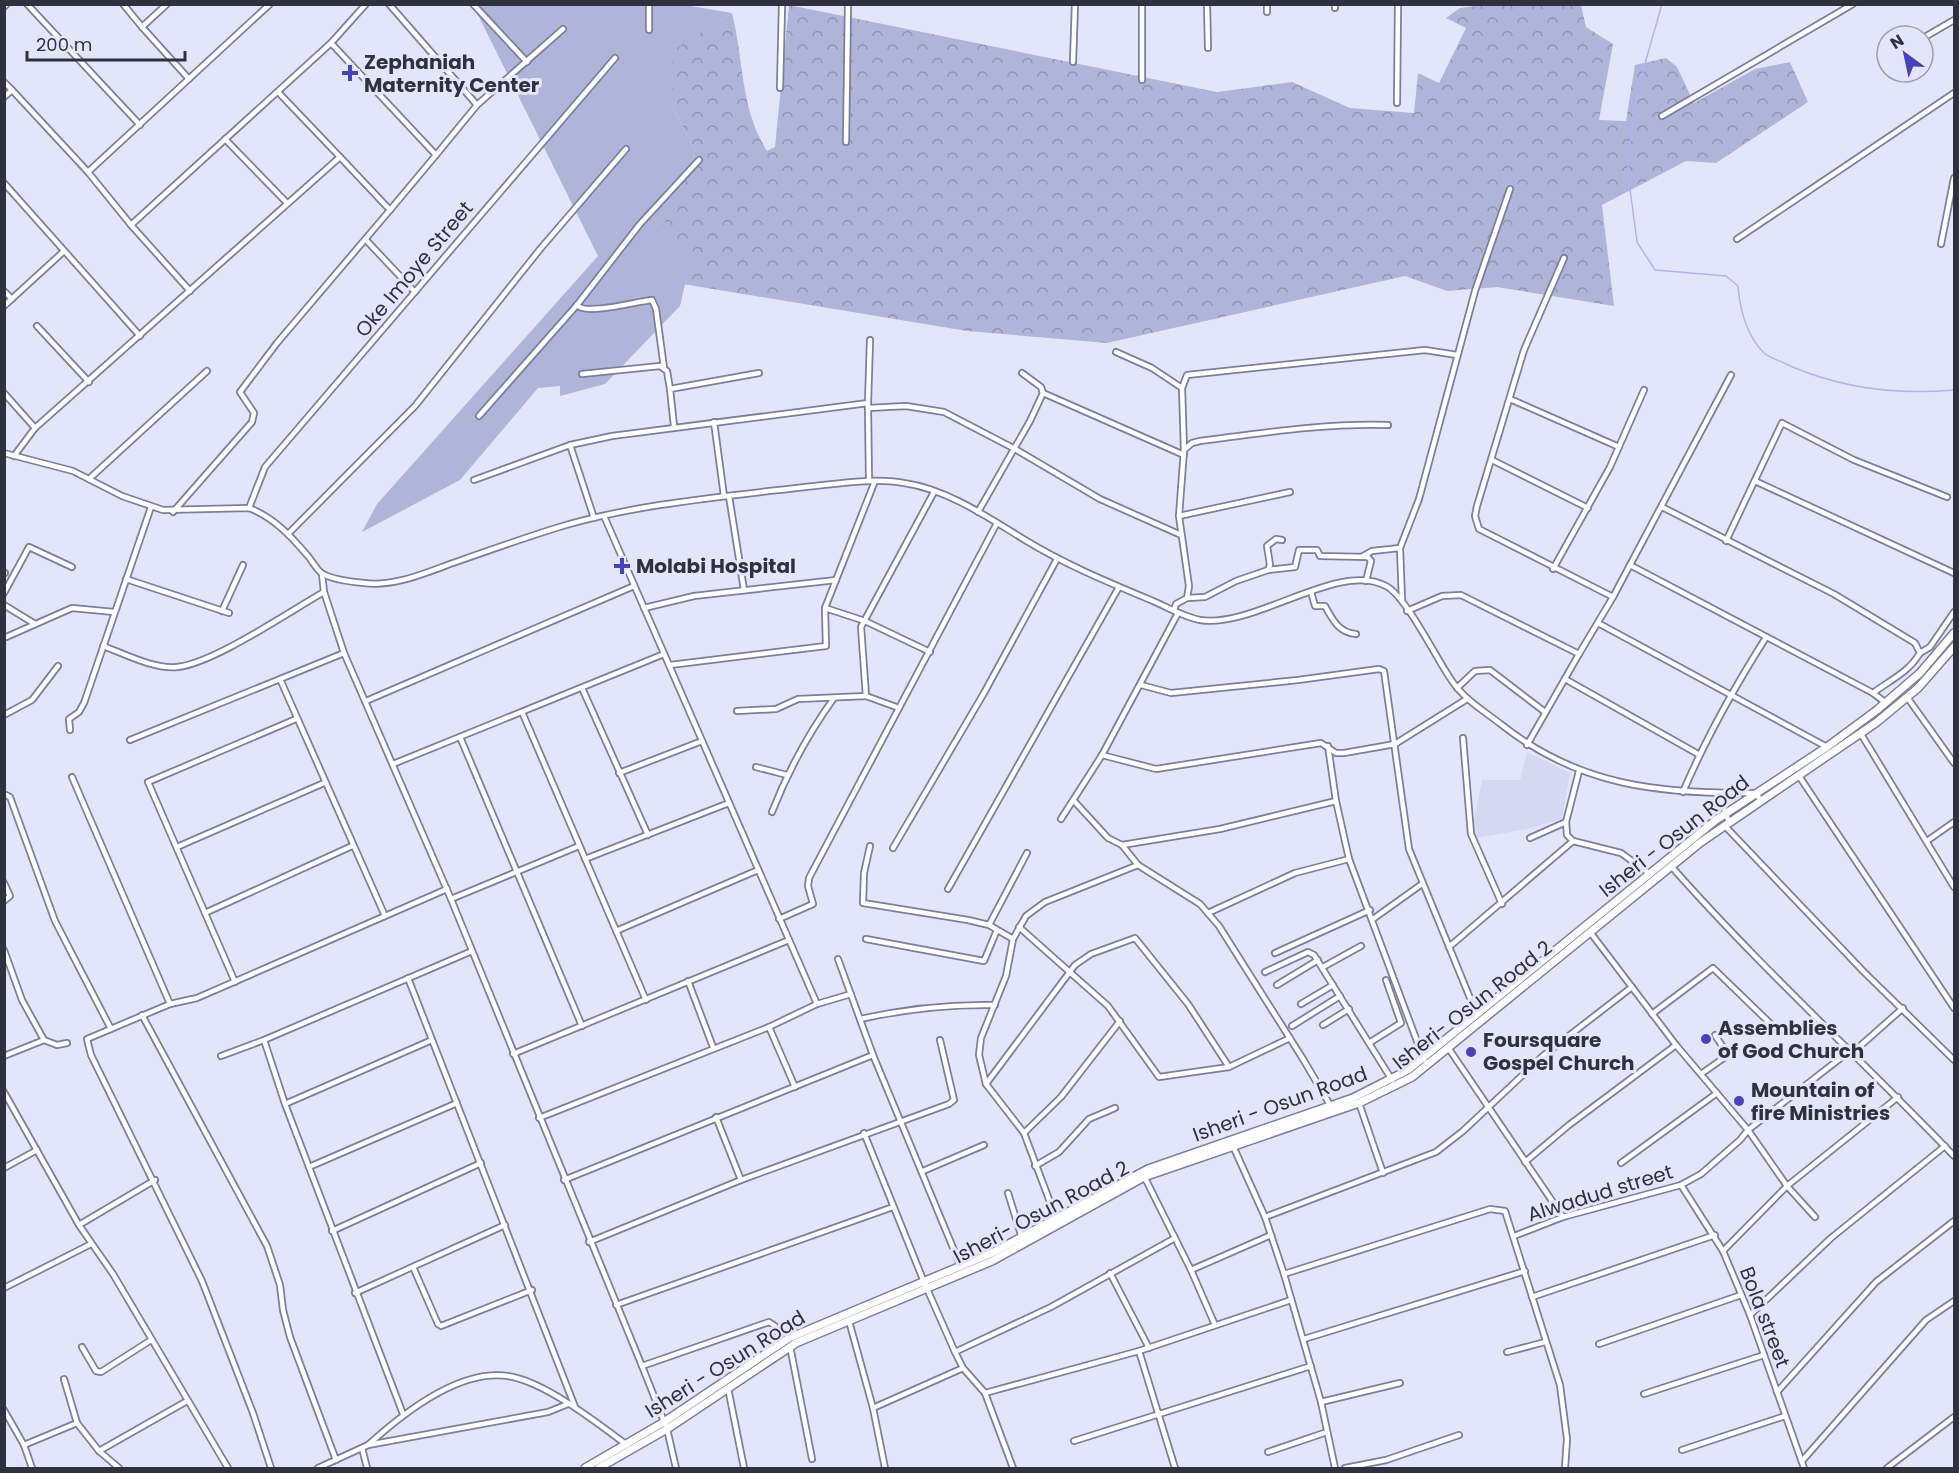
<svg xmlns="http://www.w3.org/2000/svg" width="1959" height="1473" viewBox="0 0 1959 1473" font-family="Poppins,sans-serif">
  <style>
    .built { fill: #d4d8f1 }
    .green { fill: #afb5d8 }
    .forest { fill: url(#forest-crowns) }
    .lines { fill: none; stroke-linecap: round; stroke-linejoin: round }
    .stream { stroke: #adb5ef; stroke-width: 1.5 }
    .minor-casing { stroke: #7b7f9e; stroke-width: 8 }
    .secondary-casing { stroke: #7b7f9e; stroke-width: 10 }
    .minor { stroke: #fff; stroke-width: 4.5 }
    .secondary { stroke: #fff; stroke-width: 7 }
    .poi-dot { fill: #4742b8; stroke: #e3e6fb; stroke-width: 2 }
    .labels { text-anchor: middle; stroke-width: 6; stroke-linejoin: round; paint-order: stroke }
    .poi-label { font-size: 20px; font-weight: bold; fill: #2f313e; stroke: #e3e6fb; text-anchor: start }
    .street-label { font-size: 20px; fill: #2f313e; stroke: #e3e6fb }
  </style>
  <defs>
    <pattern id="forest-crowns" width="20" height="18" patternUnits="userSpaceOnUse" patternTransform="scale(1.5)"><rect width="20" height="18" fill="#afb5d8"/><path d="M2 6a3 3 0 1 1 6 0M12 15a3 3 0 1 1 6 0" fill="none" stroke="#8f94b1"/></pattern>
  </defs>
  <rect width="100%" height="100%" fill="#e3e6fb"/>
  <!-- built -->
  <path class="built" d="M1527,752L1570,773L1562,819L1528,829L1475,838L1474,819L1482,780H1520Z"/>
  <!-- green -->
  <path class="green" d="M679,4L732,13L672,52V106L695,150L689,173L693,249L680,306L605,384L560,396V386L538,388L460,480L362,532L377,504L598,256L473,5Z"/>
  <!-- forest -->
  <path class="forest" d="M1490,4L1581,5L1586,27L1613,44L1599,120L1626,121L1635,65L1666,58L1677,67L1694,103L1755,69L1790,62L1808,102L1716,163L1686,161L1602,205L1614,306L1497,287L1447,291L1405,276L1107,343L967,331L683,284L693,249L661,229L689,173L695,150L672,106V51L732,13C744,60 740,108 767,151L775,147L789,5L1217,92L1292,82L1350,108L1414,113L1418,73L1439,83L1466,28L1446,18L1460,8Z"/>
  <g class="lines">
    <!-- stream -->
    <path class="stream" d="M1662,4L1644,67L1632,123L1628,174L1637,242L1655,270L1726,276L1738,286C1740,310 1746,335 1764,353C1769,358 1781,361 1788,365C1840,388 1898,395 1954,390"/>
    <!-- minor casing -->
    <g class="minor-casing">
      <g id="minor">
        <path d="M27,4L140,125"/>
        <path d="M123,4L142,27L167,4"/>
        <path d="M270,4L88,172L131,225L331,43L436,155L477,105L389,4"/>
        <path d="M473,4L527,62"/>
        <path d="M1142,4V80"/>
        <path d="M1207,4L1208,48"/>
        <path d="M1335,4V8"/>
        <path d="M4,7L7,4"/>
        <path d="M1267,12V4"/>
        <path d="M142,27L189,79"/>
        <path d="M649,30V4"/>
        <path d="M1923,38L1954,20"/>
        <path d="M331,43L366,4"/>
        <path d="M1886,60L1887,59"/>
        <path d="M1073,62L1075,4"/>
        <path d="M4,82L12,90"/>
        <path d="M780,88L782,4"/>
        <path d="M278,92L340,157"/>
        <path d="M4,97L12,90L88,172"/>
        <path d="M1397,103L1398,4"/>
        <path d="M477,105L563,29"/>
        <path d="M1662,116L1853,4"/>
        <path d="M225,139L287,203"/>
        <path d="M846,142L848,4"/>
        <path d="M4,183L140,336"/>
        <path d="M390,210L436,155"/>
        <path d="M131,225L190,291"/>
        <path d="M1737,239L1954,93"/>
        <path d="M366,240L415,292"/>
        <path d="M1941,244L1954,178"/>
        <path d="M1564,258L1524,350L1477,506L1475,516L1479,529L1613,597"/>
        <path d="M4,291L12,299"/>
        <path d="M4,306L63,252"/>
        <path d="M37,326L89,382"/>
        <path d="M1116,352L1152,368L1182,388"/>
        <path d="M664,368L656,309L652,300C638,301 585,316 577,305L640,224L699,160"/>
        <path d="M1022,373L1041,387L1043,393L1184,455"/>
        <path d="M582,374L660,366L667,371L670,389"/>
        <path d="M4,393L35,428"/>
        <path d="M1510,399L1619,447"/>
        <path d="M868,403L870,340"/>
        <path d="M868,408L869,481"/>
        <path d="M479,416L577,305"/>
        <path d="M714,422L724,496"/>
        <path d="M674,426L670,389L759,373"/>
        <path d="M570,445L594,518"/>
        <path d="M1184,450L1192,443L1200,441C1263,433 1325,423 1388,425"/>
        <path d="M4,453L73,471L122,496L163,510L249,508C273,517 291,536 307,555C312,560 317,571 323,574C332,579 353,582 364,583C394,587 425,573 453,563C487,551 521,539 556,528C630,505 719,497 796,488C831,485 869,477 904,483C947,489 989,518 1025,540C1066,565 1110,583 1153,601C1169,608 1184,617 1200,620C1254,629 1339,560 1386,586C1406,596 1437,660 1452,681C1465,700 1484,711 1502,725C1579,786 1660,794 1755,793L1761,800"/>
        <path d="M14,456L35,428L340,157L390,210L277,343L240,392L254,413L252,422L173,512"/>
        <path d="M1492,460L1588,508"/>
        <path d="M89,479L207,371"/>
        <path d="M474,480L570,445L612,436L868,403V408L906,406L944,412L1015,449L1100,499L1181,535"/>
        <path d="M1755,481L1954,573"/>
        <path d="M729,496L744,590"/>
        <path d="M1662,507L1834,594L1915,643L1920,653C1908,673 1890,680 1873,693"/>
        <path d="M249,508L265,467L615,58"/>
        <path d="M978,512L1030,421L1043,393"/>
        <path d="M604,516L817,1004"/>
        <path d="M1179,516L1290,492"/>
        <path d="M288,534L415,406L541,248L626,149"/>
        <path d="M1726,541L1782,423L1854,460L1947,497"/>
        <path d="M1363,556L1372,551L1400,548"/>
        <path d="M1630,565L1873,693L1886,703"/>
        <path d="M1553,569L1610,467L1644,390"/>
        <path d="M1268,570L1270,565L1267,546L1276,539L1282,540"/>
        <path d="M4,573H5"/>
        <path d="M322,574L324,592L344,653L451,899L642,1366L667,1429L676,1468"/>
        <path d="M126,579L229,613"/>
        <path d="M1311,592L1315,606H1325C1332,619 1339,633 1356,634"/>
        <path d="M4,593L29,547L72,567"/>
        <path d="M1187,598L1205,597L1236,581L1268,570L1295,567L1299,550H1317L1320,556L1368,557L1371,561L1366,581"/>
        <path d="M1402,600L1400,548L1419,499L1475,291L1510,189"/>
        <path d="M4,605L35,624"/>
        <path d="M644,608L694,596L836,580"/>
        <path d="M825,608L865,621L930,652"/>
        <path d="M1174,610L1176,604L1187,598L1189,586L1179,516L1184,450L1182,388L1187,375L1425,350L1457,355"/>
        <path d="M222,611L243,565"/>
        <path d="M1407,611L1442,596L1461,595L1579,654L1613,597L1731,375"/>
        <path d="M1598,623L1827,747"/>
        <path d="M4,638L72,608L114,612"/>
        <path d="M103,646C125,654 153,669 177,667C213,664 290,611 324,592"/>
        <path d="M1920,653L1930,647L1954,612"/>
        <path d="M670,665L826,646L825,608L875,481"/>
        <path d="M280,679L385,916"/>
        <path d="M1565,679L1698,754"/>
        <path d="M1141,685L1171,693L1298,680L1379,669L1384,671L1409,849L1477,1015"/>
        <path d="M582,688L648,835"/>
        <path d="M1457,688L1475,671L1490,670L1545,712"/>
        <path d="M866,696L861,627L934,492"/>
        <path d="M1907,697L1954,763"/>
        <path d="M366,701L634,586"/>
        <path d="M737,711L776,709L798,699L866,696L899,708"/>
        <path d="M522,712L646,1000"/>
        <path d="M4,715L32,700L58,666"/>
        <path d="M70,730L69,719L79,712L84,703L151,507"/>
        <path d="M1861,734L1954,887"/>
        <path d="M460,737L582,1026"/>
        <path d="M1463,738L1471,834L1502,904"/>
        <path d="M130,740L344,653"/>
        <path d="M1527,745L1579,654"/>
        <path d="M1328,746L1336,801L1349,859L1424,1060"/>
        <path d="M1102,755L1156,769L1321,743L1336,753H1344L1395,744L1467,699"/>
        <path d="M393,764L664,654"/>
        <path d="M756,767L787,775"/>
        <path d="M1579,771L1566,822L1567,835L1573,841L1621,853L1650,874"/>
        <path d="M619,773L702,741"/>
        <path d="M1799,776L1954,1008"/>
        <path d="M72,777L170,1004"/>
        <path d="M1683,792C1706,738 1734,688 1765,639"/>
        <path d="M1718,793L1729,822"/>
        <path d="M4,794L10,797L55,921L111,1029"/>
        <path d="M1074,801L1108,838L1122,845L1220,829L1336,801"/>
        <path d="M772,812C788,771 808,734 834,698"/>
        <path d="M1061,819L1102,755L1178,613"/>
        <path d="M1724,825L1864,972L1954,1060"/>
        <path d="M1530,838L1566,822"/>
        <path d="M1927,841L1954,822"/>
        <path d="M1122,845L1138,865"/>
        <path d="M870,846L864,873L863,903L968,920L989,925L1013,939"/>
        <path d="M177,847L324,783"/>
        <path d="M893,848L984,693L1057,559"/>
        <path d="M585,859L729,803"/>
        <path d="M1671,866C1760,967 1861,1059 1954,1156"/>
        <path d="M4,883L10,896L4,901"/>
        <path d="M948,889L1119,587"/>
        <path d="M451,899L579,846"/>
        <path d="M205,913L352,846"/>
        <path d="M1208,913L1295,873L1349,859"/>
        <path d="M779,919L813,904L808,886L809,878L997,523"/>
        <path d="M1373,919L1422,884"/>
        <path d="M989,925L1027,853"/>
        <path d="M1019,927L1108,1006L1159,1077L1229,1067L1290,1038"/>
        <path d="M616,931L758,870"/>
        <path d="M1590,932L1676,1045L1748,1130L1787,1186L1815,1217"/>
        <path d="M866,939L984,961L997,930"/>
        <path d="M1449,947L1573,841"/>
        <path d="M4,950L22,1000L44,1040"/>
        <path d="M1275,953L1370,910"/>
        <path d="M838,959L873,1055L961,1267"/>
        <path d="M1323,967L1361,946"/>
        <path d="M1265,972L1308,952L1314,955L1392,1080"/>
        <path d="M408,978L575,1407"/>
        <path d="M688,981L713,1047"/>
        <path d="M235,982L148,782L296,719"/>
        <path d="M1277,985L1318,960"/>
        <path d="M1301,1004L1333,985"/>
        <path d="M1652,1014L1713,968L1778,1031"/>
        <path d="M142,1015L267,1246L280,1285L283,1310L290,1337L336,1460"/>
        <path d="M860,1019C905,1009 948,1004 995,1005"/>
        <path d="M1323,1025L1349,1009"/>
        <path d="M1292,1026L1340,996"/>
        <path d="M769,1027L795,1087"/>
        <path d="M1369,1043L1401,1023L1386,980"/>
        <path d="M1449,1049L1563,1217"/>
        <path d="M513,1054L789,940"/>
        <path d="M4,1056L44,1040L57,1045L67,1043"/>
        <path d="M221,1056L264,1040"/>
        <path d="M1701,1074L1728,1055L1715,1035"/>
        <path d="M986,1084L1075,965L1091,954L1135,938L1188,1004L1229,1067"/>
        <path d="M4,1092L79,1225L113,1274L228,1468"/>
        <path d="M1359,1103L1383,1173"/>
        <path d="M285,1104L432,1040"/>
        <path d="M716,1117L741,1180"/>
        <path d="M539,1118L769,1027L817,1004L851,994"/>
        <path d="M864,1133L924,1282L955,1352L963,1368L985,1393L1139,1351L1291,1300"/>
        <path d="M1024,1133L1061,1097L1120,1021"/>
        <path d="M1233,1146L1265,1217L1284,1274L1321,1402L1335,1468"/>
        <path d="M1525,1162L1569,1125L1676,1045"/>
        <path d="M1621,1163L1717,1093"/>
        <path d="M1035,1166L1059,1152L1089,1119L1115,1108"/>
        <path d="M309,1167L457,1103"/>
        <path d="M4,1168L37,1150"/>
        <path d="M923,1171L984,1145"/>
        <path d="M1144,1176L1191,1270L1215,1325"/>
        <path d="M564,1180L873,1055"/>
        <path d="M1681,1185L1723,1251L1750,1315L1804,1468"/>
        <path d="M1008,1193L1022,1238"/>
        <path d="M1265,1217L1436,1152L1463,1131L1544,1055L1632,987"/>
        <path d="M1056,1218L1024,1133L986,1084L979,1055L981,1038L1006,976L1013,939L1026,916L1045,902L1138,865L1200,904L1219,926L1303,1059L1330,1105"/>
        <path d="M79,1225L155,1180"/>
        <path d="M332,1231L481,1163"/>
        <path d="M1514,1236L1563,1217L1681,1185L1701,1174L1740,1140L1748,1130L1851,1050L1859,1047L1903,1008"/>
        <path d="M589,1242L741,1180L949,1104L954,1100L940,1040"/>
        <path d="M1723,1251L1787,1186L1898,1097"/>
        <path d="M413,1267L438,1324L441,1326L532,1290"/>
        <path d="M1191,1270L1271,1235"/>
        <path d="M1110,1273L1149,1348"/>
        <path d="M1284,1274L1490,1209L1505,1211L1560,1385L1567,1439L1565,1468"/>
        <path d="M4,1288L91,1244"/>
        <path d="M355,1293L505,1225"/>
        <path d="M1532,1297L1715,1235"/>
        <path d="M616,1305L893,1207"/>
        <path d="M1750,1315L1831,1238L1945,1146"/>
        <path d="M849,1321L873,1408L885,1468"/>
        <path d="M1304,1339L1525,1271"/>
        <path d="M1599,1344L1741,1295"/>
        <path d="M790,1346L812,1459"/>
        <path d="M82,1347L96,1371L101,1372L151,1340"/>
        <path d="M1139,1351L1175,1468"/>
        <path d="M955,1352L1051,1307L1175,1238"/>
        <path d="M1507,1352L1545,1342"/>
        <path d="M642,1366L769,1322L775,1326L781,1343"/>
        <path d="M64,1379L77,1423L99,1451L119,1468"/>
        <path d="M728,1388L744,1468"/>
        <path d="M1777,1392L1876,1282L1954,1221"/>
        <path d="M985,1393L1013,1468"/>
        <path d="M1644,1394L1764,1355"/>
        <path d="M1321,1402L1400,1383"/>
        <path d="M873,1408L963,1368"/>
        <path d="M4,1410L24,1445L32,1468"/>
        <path d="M403,1414L285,1104L264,1040L472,951"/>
        <path d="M1074,1441L1311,1366"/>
        <path d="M24,1445L77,1423"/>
        <path d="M368,1445C402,1414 462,1365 513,1377C549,1385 597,1423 627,1445"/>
        <path d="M362,1448L367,1468"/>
        <path d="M1682,1450L1785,1416"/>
        <path d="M99,1451L187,1401"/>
        <path d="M1268,1452L1327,1432"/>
        <path d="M1802,1461L1926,1320L1954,1301"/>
        <path d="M271,1468L253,1413L202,1281L91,1055L87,1039L170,1004L197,998L447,889"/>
        <path d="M318,1468L368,1445L548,1412L568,1404"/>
        <path d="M1345,1468L1386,1460L1459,1435"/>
        <path d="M1887,1468L1954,1417"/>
      </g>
    </g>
    <!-- secondary casing -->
    <g class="secondary-casing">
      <g id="secondary">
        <path d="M585,1468L664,1422L789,1338L992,1253L1148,1169L1353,1098L1408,1070L1716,820L1827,747L1877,710L1920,673L1954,633"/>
        <path d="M599,1468L667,1429L796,1343L992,1261L1144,1177L1359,1103L1412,1077L1701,842L1877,722L1918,688L1954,647"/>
      </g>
    </g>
    <!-- minor -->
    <use href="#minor" class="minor"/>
    <!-- secondary -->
    <use href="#secondary" class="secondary"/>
  </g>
  <!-- markers -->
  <g class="poi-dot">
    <path d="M347 64h6v6h6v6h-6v6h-6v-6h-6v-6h6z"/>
    <path d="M619 557h6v6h6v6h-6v6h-6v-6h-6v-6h6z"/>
    <circle cx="1706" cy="1039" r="6"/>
    <circle cx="1471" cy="1052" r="6"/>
    <circle cx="1739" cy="1101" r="6"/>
  </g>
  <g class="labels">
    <!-- poi labels -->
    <g class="poi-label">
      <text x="364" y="69">Zephaniah<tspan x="364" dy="23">Maternity Center</tspan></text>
      <text x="636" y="573">Molabi Hospital</text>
      <text x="1718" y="1035">Assemblies<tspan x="1718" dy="23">of God Church</tspan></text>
      <text x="1483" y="1047">Foursquare<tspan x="1483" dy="23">Gospel Church</tspan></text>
      <text x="1751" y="1097">Mountain of<tspan x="1751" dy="23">fire Ministries</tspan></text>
    </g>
    <!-- street labels -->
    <g class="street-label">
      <text transform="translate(414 269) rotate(-50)" y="7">Oke Imoye Street</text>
      <text transform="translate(1674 836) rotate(-38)" y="7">Isheri - Osun Road</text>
      <text transform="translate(1472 1005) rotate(-38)" y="7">Isheri- Osun Road 2</text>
      <text transform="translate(1280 1104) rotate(-20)" y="7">Isheri - Osun Road</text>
      <text transform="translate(1600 1193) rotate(-17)" y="7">Alwadud street</text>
      <text transform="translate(1041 1212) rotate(-28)" y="7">Isheri- Osun Road 2</text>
      <text transform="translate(1765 1317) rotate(69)" y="7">Bola street</text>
      <text transform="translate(725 1364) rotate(-32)" y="7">Isheri - Osun Road</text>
    </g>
  </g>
  <!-- border -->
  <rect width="1959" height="1473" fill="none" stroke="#2f313e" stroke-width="12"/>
  <!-- north arrow -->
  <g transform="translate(1905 54) rotate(327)"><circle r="28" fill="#e3e6fb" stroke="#9b9eaf" stroke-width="1.5"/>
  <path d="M0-4.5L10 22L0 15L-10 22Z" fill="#4742b8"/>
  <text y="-9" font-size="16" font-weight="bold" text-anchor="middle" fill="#2f313e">N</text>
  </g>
  <!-- scale -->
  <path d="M27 51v9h158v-9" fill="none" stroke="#2f313e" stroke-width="3"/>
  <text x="36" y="51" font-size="18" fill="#2f313e" stroke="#e3e6fb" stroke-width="4.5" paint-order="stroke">200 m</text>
</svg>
